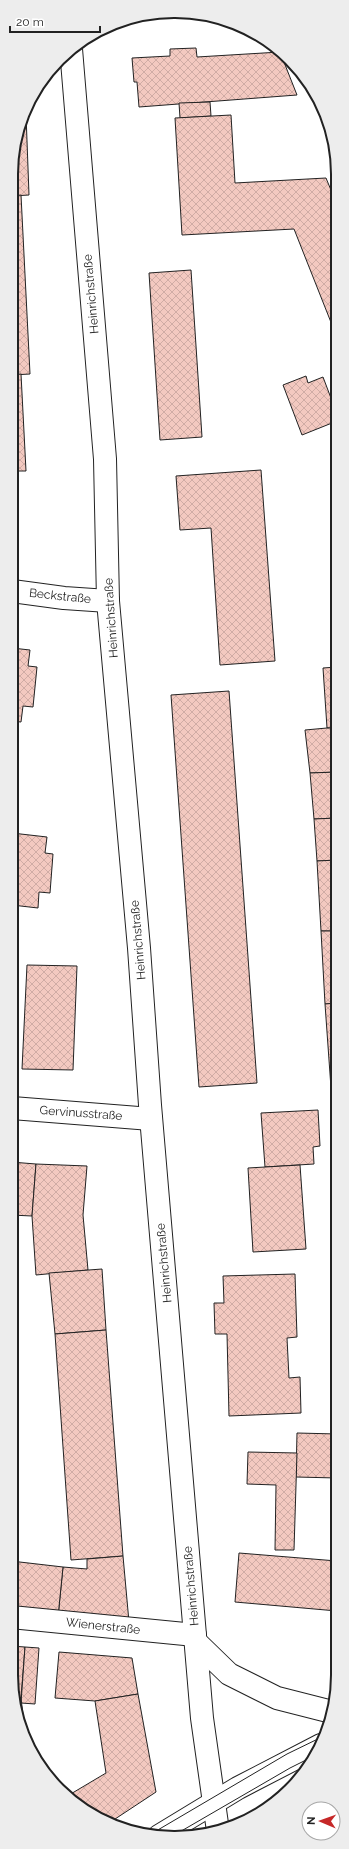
<svg xmlns="http://www.w3.org/2000/svg" width="349" height="1849" viewBox="0 0 349 1849" font-family="Raleway,sans-serif">
  <style>
    .building { fill: url(#building-cross-hatch); stroke: #222 }
    .lines { fill: none; stroke-linecap: round; stroke-linejoin: round }
    .minor-casing { stroke: #222; stroke-width: 24 }
    .secondary-casing { stroke: #222; stroke-width: 24 }
    .primary-casing { stroke: #222; stroke-width: 24 }
    .minor { stroke: #fff; stroke-width: 22 }
    .secondary { stroke: #fff; stroke-width: 22 }
    .primary { stroke: #fff; stroke-width: 22 }
    .tram { stroke: #222; stroke-width: 1 }
    .labels { text-anchor: middle; stroke-width: 3; stroke-linejoin: round; paint-order: stroke }
    .street-label { font-size: 12px; fill: #222; stroke: #fff }
    .rim { fill: none; stroke: #222; stroke-width: 2 }
  </style>
  <defs>
    <pattern id="building-cross-hatch" width="8" height="8" patternUnits="userSpaceOnUse"><rect width="8" height="8" fill="#f3c9c0"/><path d="M0 0l8 8M0 8l8-8" fill="none" stroke="#d0aca5"/></pattern>
  </defs>
  <rect width="100%" height="100%" fill="#fff"/>
  <!-- building -->
  <g class="building">
    <path d="M196,48L197,57L280,52L297,95L139,107L137,82H134L132,58L170,56V49Z"/>
    <path d="M210,102L211,116L180,118L179,103Z"/>
    <path d="M26,114L29,195L12,196V153Z"/>
    <path d="M231,115L235,183L326,178L338,207V340L294,229L182,235L175,118Z"/>
    <path d="M21,195L30,374L12,375V196Z"/>
    <path d="M191,270L202,437L160,440L149,273Z"/>
    <path d="M21,374L26,471H12V375Z"/>
    <path d="M306,376L308,383L323,377L337,414V421L302,435L283,385Z"/>
    <path d="M261,470L275,661L220,665L211,528L180,530L176,476Z"/>
    <path d="M12,648L30,650L28,666L37,667L33,707L23,706L21,722L12,721Z"/>
    <path d="M337,667V728H327L323,668Z"/>
    <path d="M229,691L257,1083L199,1087L171,695Z"/>
    <path d="M327,728H337V772L310,773L305,730Z"/>
    <path d="M337,772V818L314,819L310,773Z"/>
    <path d="M337,818V860L317,861L314,819Z"/>
    <path d="M12,833L47,837L45,853L53,854L50,893L39,892L38,908L12,905Z"/>
    <path d="M337,860V931H321L317,861Z"/>
    <path d="M321,931H337V1003L325,1004Z"/>
    <path d="M27,965L77,966L73,1070L22,1069Z"/>
    <path d="M337,1003V1088H331L325,1004Z"/>
    <path d="M318,1110L320,1146L313,1147L314,1164L265,1167L261,1113Z"/>
    <path d="M11,1162L36,1164L32,1216L11,1215Z"/>
    <path d="M36,1164L87,1166L83,1215L88,1270L36,1275L32,1216Z"/>
    <path d="M300,1165L306,1249L253,1252L248,1168Z"/>
    <path d="M102,1269L106,1330L55,1334L49,1273Z"/>
    <path d="M295,1274L297,1337L287,1338L289,1378L300,1377L301,1413L229,1416L227,1334H215L214,1303H224L223,1276Z"/>
    <path d="M106,1330L123,1556L71,1560L55,1334Z"/>
    <path d="M297,1433L337,1434V1478L296,1477Z"/>
    <path d="M248,1452L297,1453L294,1550H275L276,1485L247,1484Z"/>
    <path d="M239,1553L337,1561V1611L235,1602Z"/>
    <path d="M123,1556L129,1622L58,1617L63,1567L87,1569V1559Z"/>
    <path d="M11,1561L63,1567L58,1617L11,1612Z"/>
    <path d="M11,1646L25,1647L21,1698H16L11,1674Z"/>
    <path d="M25,1647L39,1648L35,1704L21,1703Z"/>
    <path d="M59,1652L132,1658L138,1694L95,1701L55,1698Z"/>
    <path d="M138,1694L156,1792L109,1823L102,1821L72,1799L69,1795L106,1773L95,1701Z"/>
    <path d="M16,1698H21L26,1741L23,1737Z"/>
    <path d="M63,1785L69,1795L72,1799L58,1788Z"/>
  </g>
  <g class="lines">
    <!-- minor casing -->
    <g class="minor-casing">
      <g id="minor">
        <path d="M12,591L64,598L108,601"/>
        <path d="M12,1108L151,1119"/>
        <path d="M11,1617L195,1635"/>
      </g>
    </g>
    <!-- secondary casing -->
    <g class="secondary-casing">
      <g id="secondary">
        <path d="M71,49L105,459L108,601L139,948L150,1105L202,1718L218,1831"/>
        <path d="M196,1642L229,1674L277,1698L332,1712"/>
      </g>
    </g>
    <!-- primary casing -->
    <g class="primary-casing">
      <path id="primary" d="M159,1836L238,1788L321,1745"/>
    </g>
    <!-- minor -->
    <use href="#minor" class="minor"/>
    <!-- secondary -->
    <use href="#secondary" class="secondary"/>
    <!-- primary -->
    <use href="#primary" class="primary"/>
    <!-- tram -->
    <g class="tram">
      <path d="M151,1834L287,1754L324,1736"/>
      <path d="M171,1837L290,1768L314,1756"/>
    </g>
  </g>
  <g class="labels">
    <!-- street labels -->
    <g class="street-label">
      <text transform="translate(91 294) rotate(-95)" y="4">Heinrichstraße</text>
      <text transform="translate(60 596) rotate(6)" y="4">Beckstraße</text>
      <text transform="translate(111 618) rotate(-94)" y="4">Heinrichstraße</text>
      <text transform="translate(138 940) rotate(-95)" y="4">Heinrichstraße</text>
      <text transform="translate(81 1113) rotate(4)" y="4">Gervinusstraße</text>
      <text transform="translate(164 1263) rotate(-95)" y="4">Heinrichstraße</text>
      <text transform="translate(191 1586) rotate(-95)" y="4">Heinrichstraße</text>
      <text transform="translate(103 1626) rotate(6)" y="4">Wienerstraße</text>
    </g>
  </g>
  <!-- crop -->
  <path d="M0 0H349V1849H0ZM174 18H175A156 156 0 0 1 331 174V1675A156 156 0 0 1 175 1831H174A156 156 0 0 1 18 1675V174A156 156 0 0 1 174 18Z" fill="#ededed" fill-rule="evenodd"/>
  <path class="rim" d="M174 18H175A156 156 0 0 1 331 174V1675A156 156 0 0 1 175 1831H174A156 156 0 0 1 18 1675V174A156 156 0 0 1 174 18Z"/>
  <!-- north arrow -->
  <g transform="translate(321 1821) rotate(272)"><circle r="19" fill="#ffffff" stroke="#a7a7a7"/>
  <path d="M0-3L7 15L0 10L-7 15Z" fill="#c62828"/>
  <text y="-6" font-size="11" font-weight="bold" text-anchor="middle" fill="#222222">N</text>
  </g>
  <!-- scale -->
  <path d="M10 26v6h90v-6" fill="none" stroke="#222222" stroke-width="2"/>
  <text x="16" y="26" font-size="12" fill="#222222" stroke="#ffffff" stroke-width="3" paint-order="stroke">20 m</text>
</svg>
